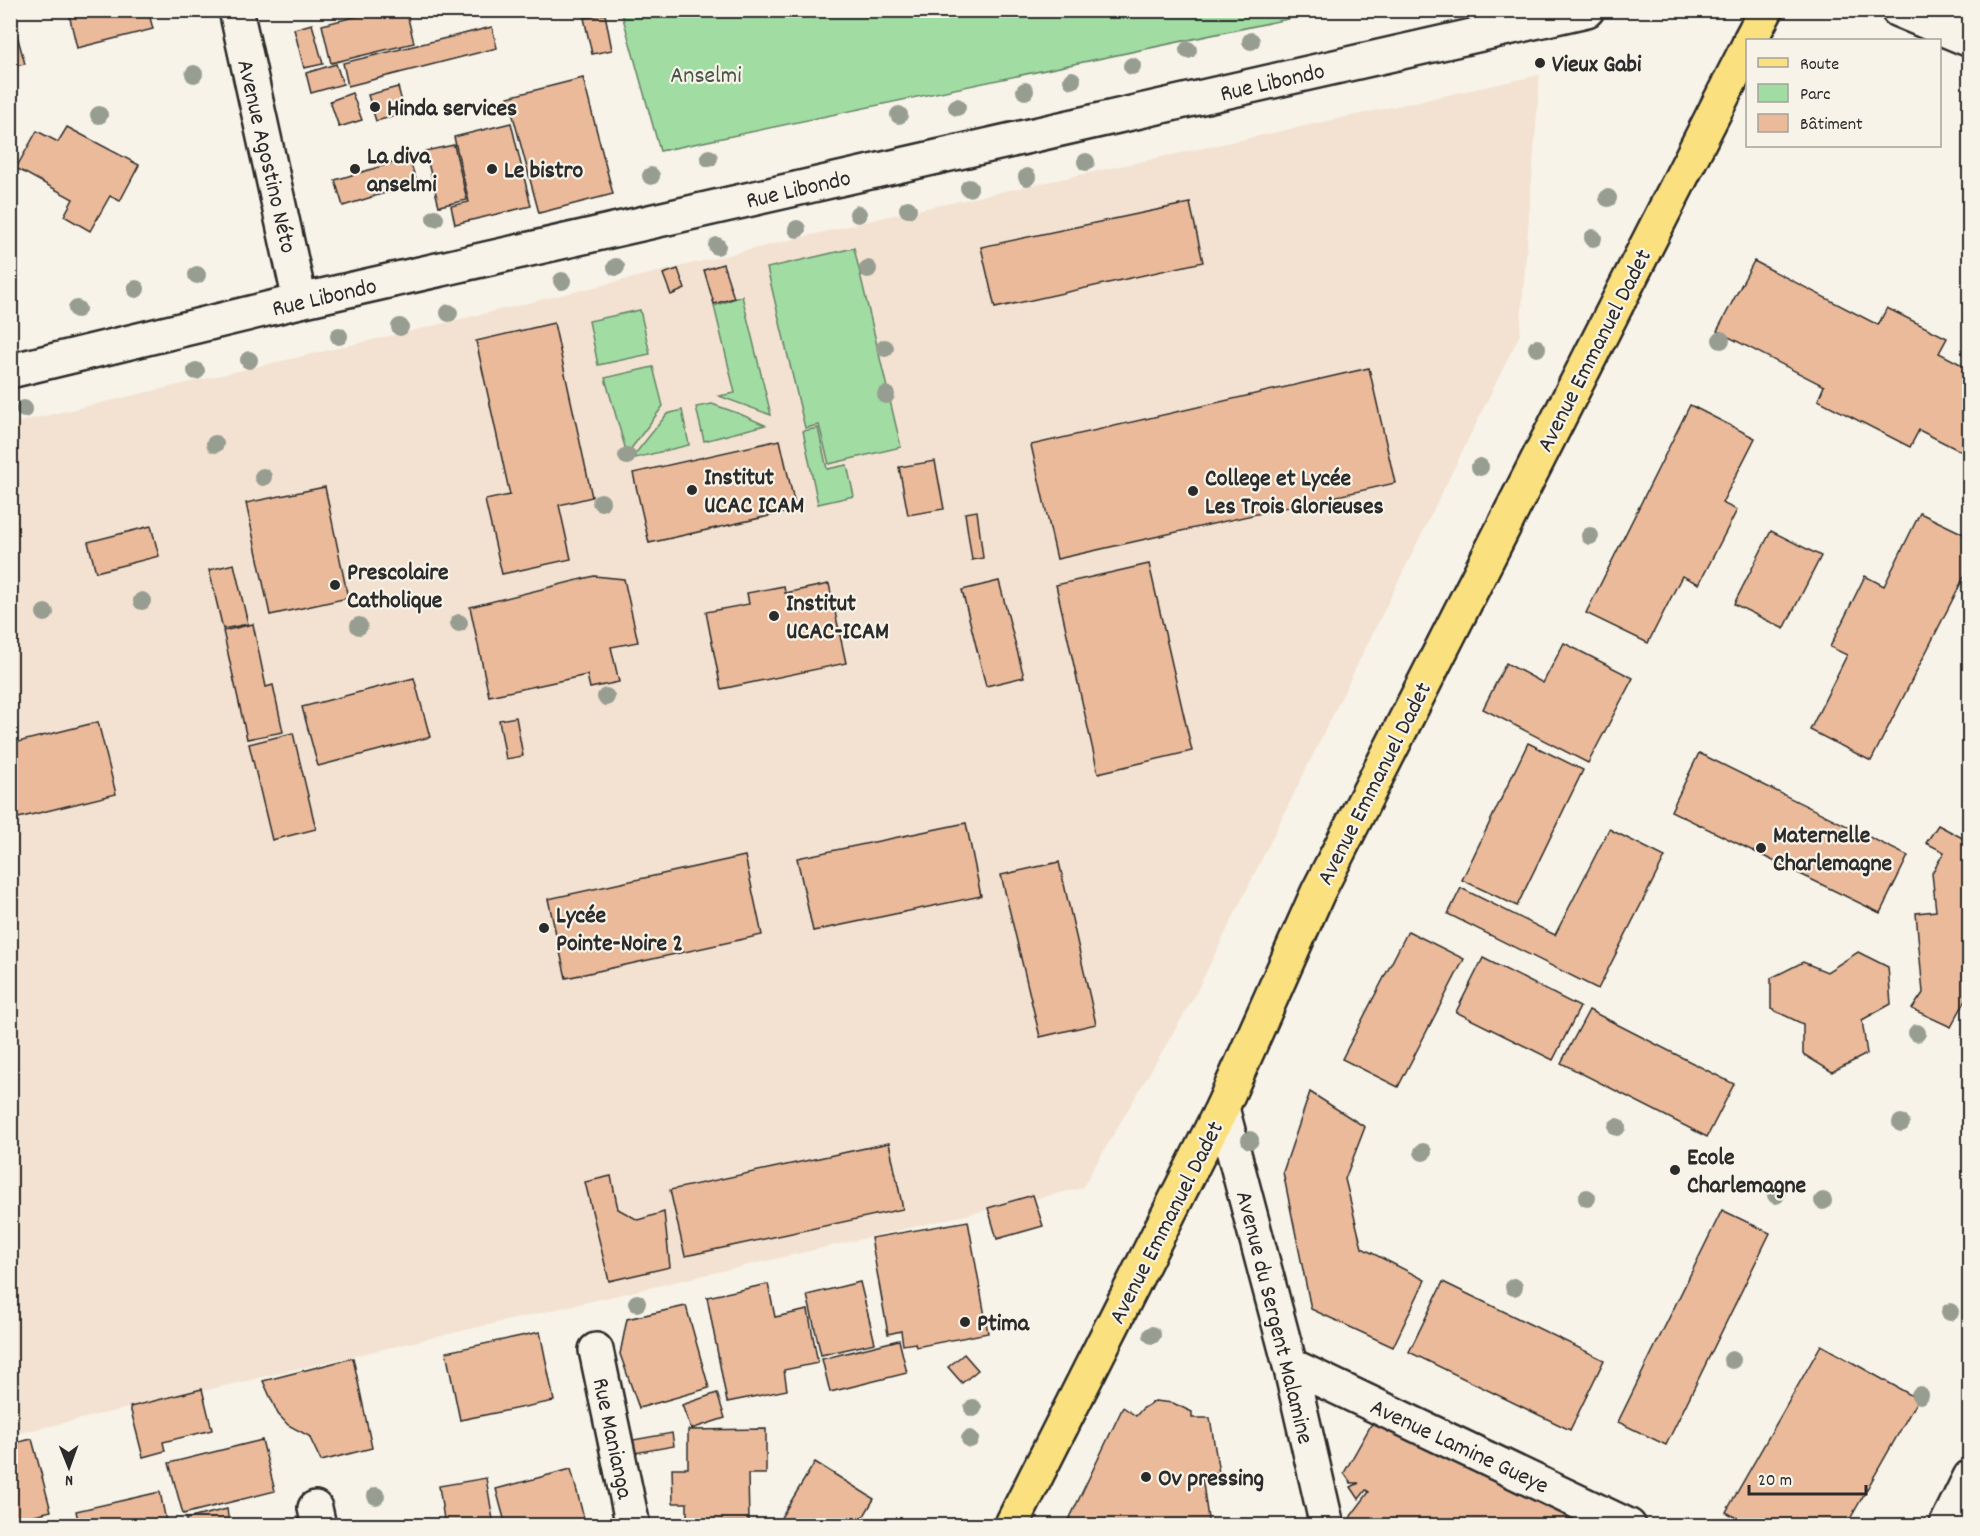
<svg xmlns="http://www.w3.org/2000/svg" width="1980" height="1536" viewBox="0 0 1980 1536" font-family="Dekko,sans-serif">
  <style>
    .built { fill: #f3e2d1 }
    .green { fill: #a1dca3; stroke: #668467; stroke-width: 1.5 }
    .building { fill: #eaba9a; stroke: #2b2b2b; stroke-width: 1.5 }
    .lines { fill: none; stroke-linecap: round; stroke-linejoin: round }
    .minor-casing { stroke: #2b2b2b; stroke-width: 38 }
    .primary-casing { stroke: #2b2b2b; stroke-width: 38 }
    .minor { stroke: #f7f3e8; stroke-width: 33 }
    .primary { stroke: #fbe080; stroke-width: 33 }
    .tree { fill: #979d91 }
    .poi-dot { fill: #2b2b2b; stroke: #f7f3e8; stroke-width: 2 }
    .labels { text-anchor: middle; stroke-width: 4.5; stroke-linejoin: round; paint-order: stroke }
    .poi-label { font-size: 24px; font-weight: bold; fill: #2b2b2b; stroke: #f7f3e8; text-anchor: start }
    .park-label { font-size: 24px; fill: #485749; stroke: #f7f3e8 }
    .street-label { font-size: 24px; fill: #2b2b2b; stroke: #f7f3e8 }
  </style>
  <rect width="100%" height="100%" fill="#f7f3e8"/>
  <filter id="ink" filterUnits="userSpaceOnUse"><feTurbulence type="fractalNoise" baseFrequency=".0167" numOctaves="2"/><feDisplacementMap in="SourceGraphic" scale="12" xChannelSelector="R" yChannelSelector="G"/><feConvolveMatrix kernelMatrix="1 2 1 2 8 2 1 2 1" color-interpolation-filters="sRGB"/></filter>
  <g filter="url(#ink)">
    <!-- built -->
    <path class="built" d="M1540,75L1520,334L1193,999L1082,1188L11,1435L10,424L407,332L890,216Z"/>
    <!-- green -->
    <g class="green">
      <path d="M621,11V10L1326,11L660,151Z"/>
      <path d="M854,248L901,447L829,464L819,425L805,428L767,268Z"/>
      <path d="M742,296L771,415L719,396L735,393L714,306Z"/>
      <path d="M640,310L650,354L598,365L589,321Z"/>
      <path d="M653,367L663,406L627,454L605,378Z"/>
      <path d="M712,404L740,414L765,425L704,441L696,407Z"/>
      <path d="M682,410L689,445L631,459L667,414Z"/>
      <path d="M818,428L827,469L847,465L854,496L818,504L803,431Z"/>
    </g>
    <!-- building -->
    <g class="building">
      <path d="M10,10L25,64L10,67Z"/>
      <path d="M68,10H148L153,29L77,48Z"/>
      <path d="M406,10L414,43L331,63L322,25L378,11L380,17Z"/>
      <path d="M605,14L612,50L592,54L584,18Z"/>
      <path d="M312,24L323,64L304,68L294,29Z"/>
      <path d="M492,27L497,48L348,86L343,63Z"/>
      <path d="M336,64L343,84L311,93L306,73Z"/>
      <path d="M583,78L613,194L539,213L508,97Z"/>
      <path d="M398,87L405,113L376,121L368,95Z"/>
      <path d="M352,93L362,120L339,127L330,101Z"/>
      <path d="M511,123L531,206L455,224L451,206L469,202L454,137Z"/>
      <path d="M67,127L139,165L120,201L110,196L90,231L64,216L73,199L16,168L37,131L58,142Z"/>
      <path d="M454,145L467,200L439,206L425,151Z"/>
      <path d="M409,158L417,183L343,206L335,180Z"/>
      <path d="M1190,203L1203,262L995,308L981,247Z"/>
      <path d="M1754,261L1878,325L1887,308L1947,338L1939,353L1970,369V456L1919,430L1910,447L1818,400L1824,386L1717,331Z"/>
      <path d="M723,264L734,298L714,304L704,270Z"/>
      <path d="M678,269L685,289L671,295L663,274Z"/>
      <path d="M554,323L592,497L559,505L571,559L502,574L485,500L510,495L476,341Z"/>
      <path d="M1369,368L1395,483L1057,559L1031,445Z"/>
      <path d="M1690,405L1755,438L1722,503L1737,510L1699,584L1682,576L1648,643L1586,613Z"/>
      <path d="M780,440L796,510L649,543L633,473Z"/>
      <path d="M935,461L944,509L908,515L899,467Z"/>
      <path d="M325,487L348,598L270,615L246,503Z"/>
      <path d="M977,511L983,558L972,560L965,513Z"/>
      <path d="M1920,513L1970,537V565L1871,761L1810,730L1847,655L1830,647L1865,576L1884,586Z"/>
      <path d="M151,526L159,556L96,572L88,542Z"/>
      <path d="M1771,531L1821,556L1784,629L1734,604Z"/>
      <path d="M234,564L248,624L223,629L209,570Z"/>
      <path d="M1149,564L1192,751L1098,773L1056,585Z"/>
      <path d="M594,576L624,579L638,642L611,647L619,682L590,688L587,675L489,696L470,607Z"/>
      <path d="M999,581L1024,677L986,686L962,590Z"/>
      <path d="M829,584L846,663L721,689L706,612L749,604L747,593L784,586L785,593Z"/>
      <path d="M253,624L266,687L273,685L283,732L247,739L223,631Z"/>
      <path d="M1564,643L1633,678L1588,763L1483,709L1506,663L1543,683Z"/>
      <path d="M414,678L430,737L318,766L302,707Z"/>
      <path d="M516,717L523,756L506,759L499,720Z"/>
      <path d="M98,722L116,794L10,820V744Z"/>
      <path d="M293,733L316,829L272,840L249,744Z"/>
      <path d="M1528,743L1583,770L1517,906L1462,880Z"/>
      <path d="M1699,753L1908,856L1880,913L1671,811Z"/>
      <path d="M966,823L981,896L813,931L797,858Z"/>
      <path d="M1938,825L1970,842V992L1951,1027L1912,1009L1923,993L1916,913L1936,911L1932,873L1944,852L1926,843Z"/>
      <path d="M1609,829L1665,857L1598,989L1448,914L1461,888L1555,935Z"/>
      <path d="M745,856L762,935L566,978L548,899Z"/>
      <path d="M1059,862L1096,1024L1040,1037L1001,875Z"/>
      <path d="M1408,931L1464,959L1398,1087L1342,1059Z"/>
      <path d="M1858,952L1888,967L1891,1004L1862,1020L1867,1054L1832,1072L1803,1054V1024L1771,1009V978L1803,962L1827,972Z"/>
      <path d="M1483,958L1580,1007L1553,1060L1456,1012Z"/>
      <path d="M1589,1010L1734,1084L1707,1137L1561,1063Z"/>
      <path d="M1310,1092L1365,1127L1345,1179L1362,1248L1425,1280L1393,1347L1311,1309L1283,1172Z"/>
      <path d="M889,1143L903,1209L685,1256L670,1190Z"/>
      <path d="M611,1176L618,1209L638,1220L664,1212L670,1267L609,1281L585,1182Z"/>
      <path d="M1033,1195L1043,1226L997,1239L988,1208Z"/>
      <path d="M1722,1210L1770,1233L1666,1445L1618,1422Z"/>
      <path d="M968,1221L988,1333L916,1347L915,1343L903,1345L901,1331L888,1334L871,1238Z"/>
      <path d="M860,1282L875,1343L821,1355L807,1295Z"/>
      <path d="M1443,1282L1604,1360L1570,1430L1409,1352Z"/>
      <path d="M768,1284L775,1317L808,1310L818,1363L784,1370L787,1390L727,1402L707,1297Z"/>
      <path d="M686,1306L709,1388L639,1408L620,1354L627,1319Z"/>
      <path d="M540,1332L554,1401L460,1420L446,1352Z"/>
      <path d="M899,1340L907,1373L830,1392L822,1359Z"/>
      <path d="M1821,1345L1918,1399L1846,1526H1750L1726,1512Z"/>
      <path d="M964,1354L978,1370L962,1383L948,1367Z"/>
      <path d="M353,1358L372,1448L321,1461L309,1436L288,1425L278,1414L263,1381Z"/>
      <path d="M202,1389L212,1430L163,1442L165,1451L143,1457L130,1407Z"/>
      <path d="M717,1393L725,1418L691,1429L682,1405Z"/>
      <path d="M1155,1401L1173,1403L1192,1412V1418H1210L1219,1473L1202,1476L1209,1526H1066L1123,1407L1136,1416L1142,1409Z"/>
      <path d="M1379,1411L1620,1526H1350L1351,1516L1369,1492L1366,1490L1359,1499L1351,1487L1359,1483H1351L1344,1473Z"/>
      <path d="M766,1429V1474H748L749,1522L687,1523V1503H673L672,1468H688V1430Z"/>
      <path d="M672,1433L674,1446L635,1453L633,1440Z"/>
      <path d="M32,1439L51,1511L10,1521V1444Z"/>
      <path d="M262,1440L275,1491L183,1514L169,1463Z"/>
      <path d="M815,1462L874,1499L858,1526L777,1524Z"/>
      <path d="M571,1469L586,1526H506L496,1489Z"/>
      <path d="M486,1478L494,1526H445L439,1486Z"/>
      <path d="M160,1492L167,1526H79L76,1511Z"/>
      <path d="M227,1509L229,1524L242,1522V1526H187L186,1519Z"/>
    </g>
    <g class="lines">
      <!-- minor casing -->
      <g class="minor-casing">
        <g id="minor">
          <path d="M236,10L300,301"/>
          <path d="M1898,10L1970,40"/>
          <path d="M10,371L300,301L1587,10"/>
          <path d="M1222,1108L1290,1365L1327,1526"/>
          <path d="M596,1350L633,1526"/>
          <path d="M1290,1365L1629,1526"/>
          <path d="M315,1508L319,1526"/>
          <path d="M1946,1526L1970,1477"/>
        </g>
      </g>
      <!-- primary casing -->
      <g class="primary-casing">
        <g id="primary">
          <path d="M1750,40L1766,10"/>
          <path d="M1011,1526L1222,1108L1318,892L1748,46"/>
        </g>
      </g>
      <!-- minor -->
      <use href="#minor" class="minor"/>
      <!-- primary -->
      <use href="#primary" class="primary"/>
    </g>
    <!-- trees -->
    <g class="tree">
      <circle cx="1251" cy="41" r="9"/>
      <circle cx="1188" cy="50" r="9"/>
      <circle cx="1132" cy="66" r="9"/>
      <circle cx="194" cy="74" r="9"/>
      <circle cx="1072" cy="80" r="9"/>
      <circle cx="1025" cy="91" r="9"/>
      <circle cx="957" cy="107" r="9"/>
      <circle cx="99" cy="115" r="9"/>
      <circle cx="899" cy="115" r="9"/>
      <circle cx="709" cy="158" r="9"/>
      <circle cx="1086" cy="162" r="9"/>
      <circle cx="651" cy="176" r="9"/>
      <circle cx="1027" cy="177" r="9"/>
      <circle cx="969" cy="188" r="9"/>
      <circle cx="1608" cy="198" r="9"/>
      <circle cx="908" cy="209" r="9"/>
      <circle cx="858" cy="214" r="9"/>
      <circle cx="435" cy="218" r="9"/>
      <circle cx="797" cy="229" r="9"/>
      <circle cx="1593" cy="238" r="9"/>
      <circle cx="717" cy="246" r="9"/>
      <circle cx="616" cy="267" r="9"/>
      <circle cx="868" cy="269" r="9"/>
      <circle cx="197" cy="275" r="9"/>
      <circle cx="562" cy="281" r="9"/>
      <circle cx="136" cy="289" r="9"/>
      <circle cx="77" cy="309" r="9"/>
      <circle cx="449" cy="313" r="9"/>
      <circle cx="400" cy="327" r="9"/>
      <circle cx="339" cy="336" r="9"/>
      <circle cx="1721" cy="340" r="9"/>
      <circle cx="885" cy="348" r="9"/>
      <circle cx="1537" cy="348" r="9"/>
      <circle cx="249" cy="360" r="9"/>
      <circle cx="196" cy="371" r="9"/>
      <circle cx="886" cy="395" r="9"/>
      <circle cx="24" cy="409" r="9"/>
      <circle cx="215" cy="444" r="9"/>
      <circle cx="627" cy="456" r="9"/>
      <circle cx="1480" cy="467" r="9"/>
      <circle cx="263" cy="477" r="9"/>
      <circle cx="601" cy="502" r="9"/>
      <circle cx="1590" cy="536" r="9"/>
      <circle cx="142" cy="601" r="9"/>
      <circle cx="45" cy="613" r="9"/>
      <circle cx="459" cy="623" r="9"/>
      <circle cx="359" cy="626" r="9"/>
      <circle cx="606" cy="697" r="9"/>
      <circle cx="1917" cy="1033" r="9"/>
      <circle cx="1901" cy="1123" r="9"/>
      <circle cx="1617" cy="1127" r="9"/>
      <circle cx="1250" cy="1140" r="9"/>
      <circle cx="1423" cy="1152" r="9"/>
      <circle cx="1776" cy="1195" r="9"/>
      <circle cx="1587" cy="1198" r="9"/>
      <circle cx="1823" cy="1201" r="9"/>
      <circle cx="1514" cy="1287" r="9"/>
      <circle cx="637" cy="1303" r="9"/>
      <circle cx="1950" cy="1312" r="9"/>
      <circle cx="1152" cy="1335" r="9"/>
      <circle cx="1732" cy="1360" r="9"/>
      <circle cx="1920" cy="1395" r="9"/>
      <circle cx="973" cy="1408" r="9"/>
      <circle cx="970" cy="1439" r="9"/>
      <circle cx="376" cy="1496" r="9"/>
    </g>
  </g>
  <!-- markers -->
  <g class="poi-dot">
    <circle cx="1540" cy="63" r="6"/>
    <circle cx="375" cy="107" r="6"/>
    <circle cx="355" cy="169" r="6"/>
    <circle cx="492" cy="169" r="6"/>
    <circle cx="692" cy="490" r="6"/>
    <circle cx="1193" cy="491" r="6"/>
    <circle cx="335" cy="585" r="6"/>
    <circle cx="774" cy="616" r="6"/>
    <circle cx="1761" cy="848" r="6"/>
    <circle cx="544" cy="928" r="6"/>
    <circle cx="1675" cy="1170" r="6"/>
    <circle cx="965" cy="1322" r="6"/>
    <circle cx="1146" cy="1477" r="6"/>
  </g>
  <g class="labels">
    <!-- poi labels -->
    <g class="poi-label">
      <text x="1552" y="71">Vieux Gabi</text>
      <text x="387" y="115">Hinda services</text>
      <text x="367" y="163">La diva<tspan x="367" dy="28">anselmi</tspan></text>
      <text x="504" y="177">Le bistro</text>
      <text x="704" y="484">Institut<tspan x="704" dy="28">UCAC ICAM</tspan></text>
      <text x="1205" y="485">College et Lycée<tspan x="1205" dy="28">Les Trois Glorieuses</tspan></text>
      <text x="347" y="579">Prescolaire<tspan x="347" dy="28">Catholique</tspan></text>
      <text x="786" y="610">Institut<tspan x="786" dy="28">UCAC-ICAM</tspan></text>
      <text x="1773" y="842">Maternelle<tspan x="1773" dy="28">Charlemagne</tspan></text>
      <text x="556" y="922">Lycée<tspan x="556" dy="28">Pointe-Noire 2</tspan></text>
      <text x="1687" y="1164">Ecole<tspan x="1687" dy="28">Charlemagne</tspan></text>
      <text x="977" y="1330">Ptima</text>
      <text x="1158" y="1485">Ov pressing</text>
    </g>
    <!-- park labels -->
    <g class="park-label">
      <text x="706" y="82">Anselmi</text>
    </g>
    <!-- street labels -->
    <g class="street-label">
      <text transform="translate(1272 81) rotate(-13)" y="8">Rue Libondo</text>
      <text transform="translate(268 156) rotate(77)" y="8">Avenue Agostino Néto</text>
      <text transform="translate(798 188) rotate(-13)" y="8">Rue Libondo</text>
      <text transform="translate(324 296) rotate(-13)" y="8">Rue Libondo</text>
      <text transform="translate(1593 350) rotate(-63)" y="8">Avenue Emmanuel Dadet</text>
      <text transform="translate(1373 783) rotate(-63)" y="8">Avenue Emmanuel Dadet</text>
      <text transform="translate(1165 1222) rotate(-63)" y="8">Avenue Emmanuel Dadet</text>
      <text transform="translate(1276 1317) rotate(76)" y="8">Avenue du Sergent Malamine</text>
      <text transform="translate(614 1438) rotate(78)" y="8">Rue Manianga</text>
      <text transform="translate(1460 1445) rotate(25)" y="8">Avenue Lamine Gueye</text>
    </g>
  </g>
  <!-- margin -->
  <rect width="1980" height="1536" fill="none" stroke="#f7f3e8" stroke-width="36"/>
  <rect x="18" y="18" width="1944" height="1500" fill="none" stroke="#2b2b2b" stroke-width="2" filter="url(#ink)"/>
  <!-- legend -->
  <rect x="1746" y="39" width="195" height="108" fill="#f7f3e8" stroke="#a5a39c" stroke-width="1.5"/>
  <rect x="1758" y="58" width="30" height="9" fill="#fbe080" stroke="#a5a39c" stroke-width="1.5"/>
  <text x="1800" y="69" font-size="18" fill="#2b2b2b">Route</text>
  <rect x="1758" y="84" width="30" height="18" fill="#a1dca3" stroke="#a5a39c" stroke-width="1.5"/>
  <text x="1800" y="99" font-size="18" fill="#2b2b2b">Parc</text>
  <rect x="1758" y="114" width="30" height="18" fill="#eaba9a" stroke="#a5a39c" stroke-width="1.5"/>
  <text x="1800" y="129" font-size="18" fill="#2b2b2b">Bâtiment</text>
  <!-- north arrow -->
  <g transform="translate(69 1467) rotate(179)" stroke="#f7f3e8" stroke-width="4.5" paint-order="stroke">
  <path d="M0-4.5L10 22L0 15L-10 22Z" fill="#2b2b2b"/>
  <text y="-9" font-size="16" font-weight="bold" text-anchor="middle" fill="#2b2b2b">N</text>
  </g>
  <!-- scale -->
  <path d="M1749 1485v9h117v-9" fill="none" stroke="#2b2b2b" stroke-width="3"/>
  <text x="1758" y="1485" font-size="18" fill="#2b2b2b" stroke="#f7f3e8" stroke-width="4.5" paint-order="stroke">20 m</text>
</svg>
